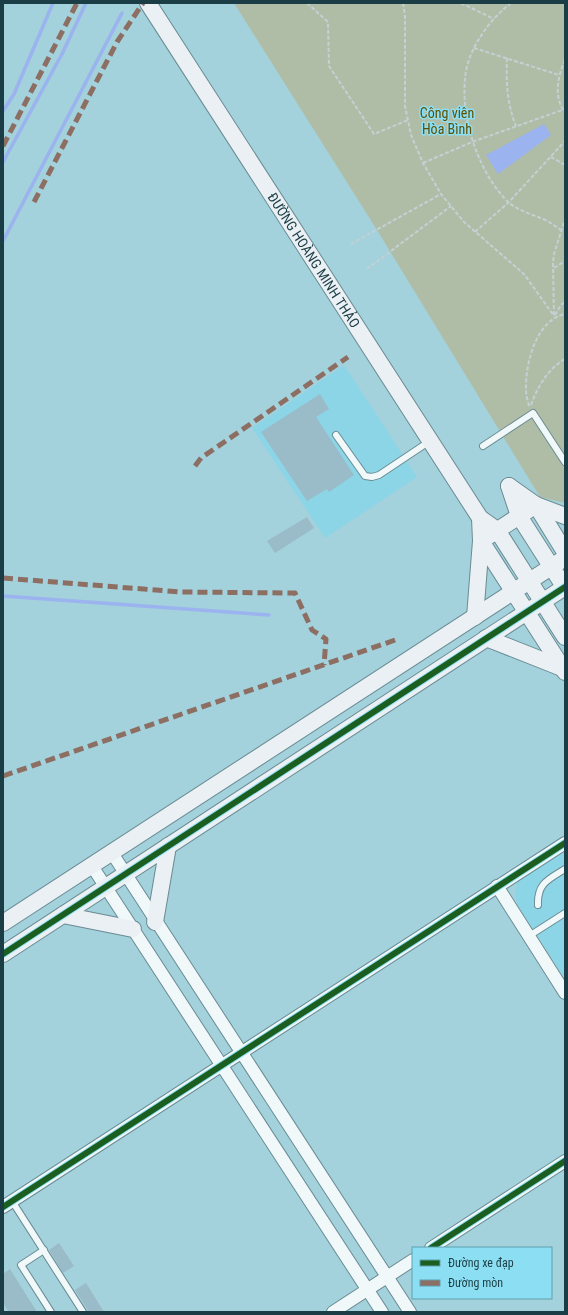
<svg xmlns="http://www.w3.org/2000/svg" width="568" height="1315" viewBox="0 0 568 1315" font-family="'Roboto Condensed',sans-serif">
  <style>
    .built { fill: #8cd5e7 }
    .green { fill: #b0bda6 }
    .water { fill: #9bb3ee }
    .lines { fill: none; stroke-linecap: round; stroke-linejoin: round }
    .stream { stroke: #9bb3ee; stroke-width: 3.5 }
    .building { fill: #9abbc8 }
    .lane-casing { stroke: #6a8c93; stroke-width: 8 }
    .street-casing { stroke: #6a8c93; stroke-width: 14 }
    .secondary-casing { stroke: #6a8c93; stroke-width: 18 }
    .path { stroke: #c2d1d4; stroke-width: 2; stroke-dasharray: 4 2; stroke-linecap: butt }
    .lane { stroke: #f1f8fa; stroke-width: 6 }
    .street { stroke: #f1f8fa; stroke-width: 12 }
    .secondary { stroke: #ebf0f4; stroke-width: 16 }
    .quiet { stroke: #8d6e63; stroke-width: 5; stroke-dasharray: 10 5; stroke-linecap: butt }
    .cycleway-casing { stroke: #8cdff3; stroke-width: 8 }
    .cycleway { stroke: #1b5e20; stroke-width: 6 }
    .labels { text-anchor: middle; stroke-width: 3; stroke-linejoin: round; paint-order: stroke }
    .park-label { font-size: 14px; fill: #5f4f03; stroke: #8cdff3 }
    .street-label { font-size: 14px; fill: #1b3e46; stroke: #8cdff3 }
  </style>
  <rect width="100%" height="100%" fill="#a3d1dc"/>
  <!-- built -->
  <g class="built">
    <path d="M344,365L417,477L325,538L252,428Z"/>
    <path d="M565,847V979L517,904L515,894L517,882L523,875Z"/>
  </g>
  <!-- green -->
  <path class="green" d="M234,3H565V503L540,497L377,230Z"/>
  <!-- water -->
  <path class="water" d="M544,124L551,135L498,174L486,155Z"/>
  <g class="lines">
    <!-- stream -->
    <g class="stream">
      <path d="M3,111L14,94L53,3"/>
      <path d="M3,162L62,54L86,3"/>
      <path d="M3,241L122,13"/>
      <path d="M3,596L269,615"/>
    </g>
  </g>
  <!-- building -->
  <g class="building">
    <path d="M320,394L329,409L316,417L354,475L329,492L327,489L307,501L261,432Z"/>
    <path d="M307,517L314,528L275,553L267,541Z"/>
    <path d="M59,1243L74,1266L63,1273L49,1250Z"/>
    <path d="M10,1269L37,1312H9L3,1303V1274Z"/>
    <path d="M86,1283L104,1312H89L75,1290Z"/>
  </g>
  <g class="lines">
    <!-- lane casing -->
    <g class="lane-casing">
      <g id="lane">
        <path d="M336,435L365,476L372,477L379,475L430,441"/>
        <path d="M483,446L533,413L565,462"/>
        <path d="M538,905C537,883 549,879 565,869"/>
        <path d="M529,936L565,913"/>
        <path d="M12,1201L83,1312"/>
        <path d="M44,1250L21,1265L51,1312"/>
      </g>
    </g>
    <!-- street casing -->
    <g class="street-casing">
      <g id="street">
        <path d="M112,853L410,1312"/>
        <path d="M92,866L382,1312"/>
        <path d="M497,886L565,993"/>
        <path d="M3,1207L565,843"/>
        <path d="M431,1248L565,1161"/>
        <path d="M333,1312L413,1260"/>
      </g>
    </g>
    <!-- secondary casing -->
    <g class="secondary-casing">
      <g id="secondary">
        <path id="s1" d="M148,3L480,518L497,530L565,637"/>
        <path d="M509,486L519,516L565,588"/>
        <path d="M509,486L536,505L565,552"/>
        <path d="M480,518L481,541L565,672"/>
        <path d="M475,617L481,541L536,505L565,516"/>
        <path d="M486,638L562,668L565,666"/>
        <path d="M63,915L133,929"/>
        <path d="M155,922L168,846"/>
        <path d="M3,923L565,558"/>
        <path d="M3,954L565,587"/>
      </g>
    </g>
    <!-- path -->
    <g class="path">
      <path d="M307,3L328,22L329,66L374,134L408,120"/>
      <path d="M403,3L405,16V106L411,135L423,163L441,194L464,222L524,274L554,316"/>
      <path d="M461,3L494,19"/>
      <path d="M511,3C489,20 467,50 465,79C461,120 479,173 508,202C519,211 531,214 543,219C550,222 556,227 561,230"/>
      <path d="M474,48L559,75"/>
      <path d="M507,58C506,82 507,104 516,126"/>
      <path d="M565,60C558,75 553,98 565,112"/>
      <path d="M551,157L565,165"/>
      <path d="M423,163L472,142L565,109"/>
      <path d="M475,232L509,202L565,141"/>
      <path d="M351,244L441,194"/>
      <path d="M554,268L565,261"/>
      <path d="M367,269L451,206"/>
      <path d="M554,315L553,263L554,254L565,219"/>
      <path d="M555,315L561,305L565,302"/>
      <path d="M531,405C538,386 547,370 565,359"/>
      <path d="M529,406C528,401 526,396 526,391C525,364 536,320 565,314"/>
    </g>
    <!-- lane -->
    <use href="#lane" class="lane"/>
    <!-- street -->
    <use href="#street" class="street"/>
    <!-- secondary -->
    <use href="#secondary" class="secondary"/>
    <!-- quiet -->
    <g class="quiet">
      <path d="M3,146L77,3"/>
      <path d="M34,202L117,42L143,3"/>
      <path d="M195,466L201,458L348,357"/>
      <path d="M3,578L181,592L295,593L312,630L326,639L324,665"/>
      <path d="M3,776L398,639"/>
    </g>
    <!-- cycleway casing -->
    <g class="cycleway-casing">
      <g id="cycleway">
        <path d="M3,954L565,587"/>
        <path d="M3,1207L565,843"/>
        <path d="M431,1248L565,1161"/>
      </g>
    </g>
    <!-- cycleway -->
    <use href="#cycleway" class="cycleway"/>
  </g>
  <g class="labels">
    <!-- park labels -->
    <g class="park-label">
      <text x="447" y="118">Công viên<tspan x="447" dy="16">Hòa Bình</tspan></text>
    </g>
    <!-- street labels -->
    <g class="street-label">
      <text dy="5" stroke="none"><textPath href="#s1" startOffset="306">ĐƯỜNG HOÀNG MINH THẢO</textPath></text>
    </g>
  </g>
  <!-- border -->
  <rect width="568" height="1315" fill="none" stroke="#1b3e46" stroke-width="8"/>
  <!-- legend -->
  <rect x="412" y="1247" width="140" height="52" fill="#8cdff3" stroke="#5f9fae"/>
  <rect x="420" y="1260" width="20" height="6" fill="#1b5e20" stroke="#5f9fae"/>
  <text x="448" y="1267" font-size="12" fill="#1b3e46">Đường xe đạp</text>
  <rect x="420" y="1280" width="20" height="6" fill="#8d6e63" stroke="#5f9fae"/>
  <text x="448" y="1287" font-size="12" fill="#1b3e46">Đường mòn</text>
</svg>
